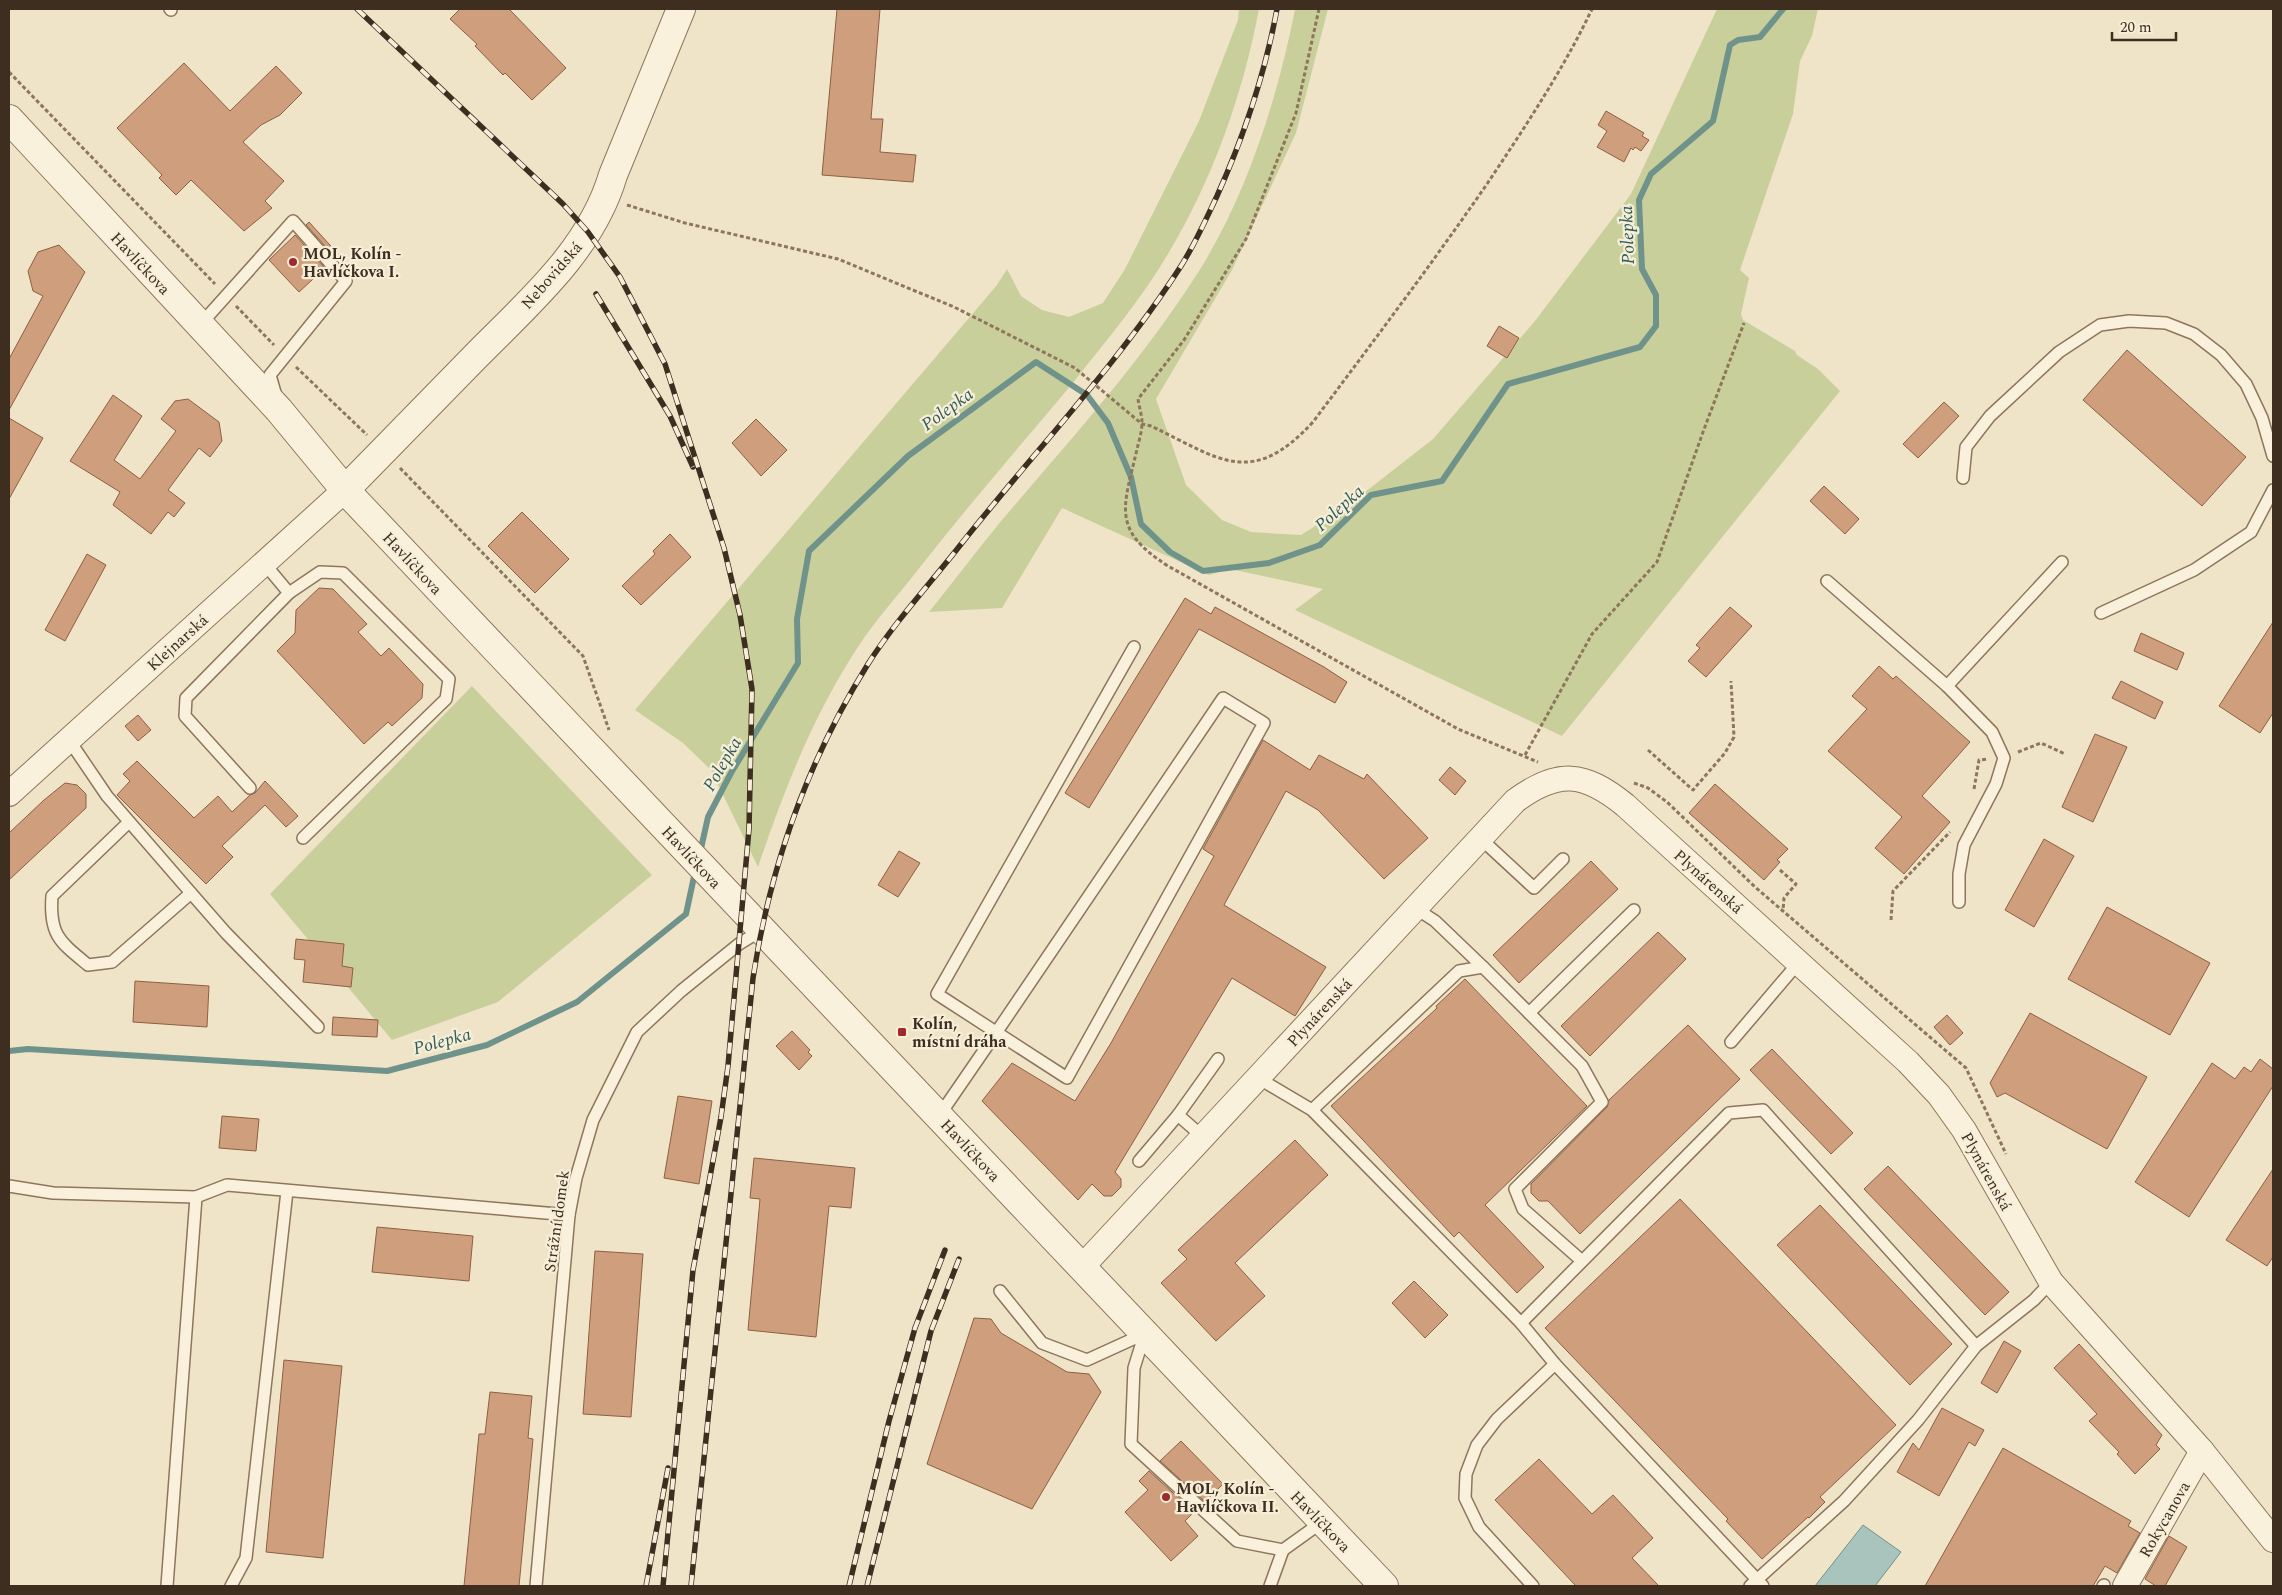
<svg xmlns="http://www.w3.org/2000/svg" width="2282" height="1595" viewBox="0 0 2282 1595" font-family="Spectral,serif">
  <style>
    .green { fill: #c9cf9b }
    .water { fill: #a9c4bc; stroke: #6f938a }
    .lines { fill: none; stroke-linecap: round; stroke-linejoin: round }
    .stream { stroke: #6f938a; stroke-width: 6 }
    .building { fill: #cf9f7d; stroke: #8d5f41 }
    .service-casing { stroke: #8d765c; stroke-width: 14 }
    .minor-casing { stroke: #8d765c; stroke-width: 26 }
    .tertiary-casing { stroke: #8d765c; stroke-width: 30 }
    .path { stroke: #8d765c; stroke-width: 3; stroke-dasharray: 4 2.5; stroke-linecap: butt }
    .service { stroke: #faf1dc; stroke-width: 11 }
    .minor { stroke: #faf1dc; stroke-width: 24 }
    .tertiary { stroke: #faf1dc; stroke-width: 28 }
    .rail-casing { stroke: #3d2e20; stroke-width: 5.5 }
    .rail { stroke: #f7eed8; stroke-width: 4; stroke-dasharray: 11; stroke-linecap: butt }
    .poi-dot { fill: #9e2a2b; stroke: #f7eed8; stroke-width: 2 }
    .labels { text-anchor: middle; stroke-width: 4.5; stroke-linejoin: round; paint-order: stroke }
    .poi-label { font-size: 16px; font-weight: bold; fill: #3d2e20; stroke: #f7eed8; text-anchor: start }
    .street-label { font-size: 16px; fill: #3d2e20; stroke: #f7eed8 }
    .water-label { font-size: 18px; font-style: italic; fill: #2f5d5a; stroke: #f7eed8 }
  </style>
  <rect width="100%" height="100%" fill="#f0e4c8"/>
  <!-- green -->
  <g class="green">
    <path d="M1239,9H1259C1243,94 1213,179 1168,254C1141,300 1105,342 1072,384C1020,446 967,507 917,571C900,593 880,615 864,638C816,708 785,787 758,867L711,770L683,743L635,710L997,285L1007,269L1021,296L1042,310L1069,317L1103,303L1125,269L1199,121L1238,20Z"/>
    <path d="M1295,9H1328L1296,133L1232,270L1156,399L1186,485L1222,520L1251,532L1301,535L1351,503L1433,439L1535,321L1631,194L1717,9H1818L1812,36L1800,61L1793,114L1740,270L1749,278L1741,314L1743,320L1795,351L1797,355L1818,369L1840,391L1562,736L1295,610L1323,589L1230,569L1209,575L1062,508L1002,608L929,612C954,581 977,550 1002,520C1070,440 1141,362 1197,274C1246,198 1278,97 1295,9Z"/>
    <path d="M472,686L652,875L498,1002L392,1040L270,894Z"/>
  </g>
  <!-- water -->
  <path class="water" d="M1863,1525L1901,1552L1875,1586H1815Z"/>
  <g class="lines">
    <!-- stream -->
    <g class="stream">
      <path d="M700,853L708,817L731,773L798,663L797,619L809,551L908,456L1036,362L1087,395L1108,423L1131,477L1141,524L1170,552L1203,571L1269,563L1320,545L1371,495L1442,481L1508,384L1640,347L1656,326V295L1642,269L1639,200L1651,174L1713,121L1730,45L1738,40L1760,37L1783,9"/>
      <path d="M9,1051L28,1049L387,1071L487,1045L577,1002L686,914L695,872"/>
    </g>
  </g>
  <!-- building -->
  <g class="building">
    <path d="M460,9H509L566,68L532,100L505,73L503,75L475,46L477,44L450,19Z"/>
    <path d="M837,9H880L871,119H883L880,152L916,155L913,182L822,175Z"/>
    <path d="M184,63L230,111L276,66L302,93L280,115L261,125L243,142L284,181L265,201L272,208L244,231L191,180L176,195L159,178L162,175L117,128Z"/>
    <path d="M1606,111L1644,133L1642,136L1649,140L1641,151L1635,147L1633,150L1631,148L1624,162L1597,147L1607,131L1598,125Z"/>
    <path d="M309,222L339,255L336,258L306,225Z"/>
    <path d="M295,235L325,268L299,292L269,260Z"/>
    <path d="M59,245L85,272L9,410V359L43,296L33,291L28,271L38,252Z"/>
    <path d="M1499,326L1519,338L1507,358L1487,346Z"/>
    <path d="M2127,350L2246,457L2202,506L2083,400Z"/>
    <path d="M113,395L142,416L114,460L140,479L176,431L161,419L175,401L188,399L219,422L222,441L210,457L199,448L168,490L185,503L174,517L168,512L151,534L113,505L120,492L70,461Z"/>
    <path d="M1944,402L1959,416L1918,458L1903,444Z"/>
    <path d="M9,418L43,438L9,499Z"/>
    <path d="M756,419L787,450L761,476L732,443Z"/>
    <path d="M1824,486L1859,519L1845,534L1810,501Z"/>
    <path d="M522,512L569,559L535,593L488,546Z"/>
    <path d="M670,534L691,557L641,605L622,586L655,554L653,551Z"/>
    <path d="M87,554L106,565L65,641L45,630Z"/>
    <path d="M319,588L333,589L367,624L358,632L381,656L389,648L423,684L422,698L392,726L388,722L364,744L277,651L295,633L296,610Z"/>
    <path d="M1185,598L1211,614L1215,607L1324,667L1347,682L1335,703L1199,629L1089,808L1065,793Z"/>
    <path d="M1730,607L1752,626L1706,677L1688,661L1700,648L1696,645Z"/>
    <path d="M2273,622V713L2260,733L2219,706Z"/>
    <path d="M2141,633L2184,653L2177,670L2134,651Z"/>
    <path d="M1879,666L1893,679L1896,676L1970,742L1922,796L1950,822L1904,874L1875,848L1902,817L1828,751L1867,709L1852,696Z"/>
    <path d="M2121,681L2163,702L2155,719L2112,698Z"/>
    <path d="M138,715L151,730L138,741L125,726Z"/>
    <path d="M2095,734L2127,747L2093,822L2062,807Z"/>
    <path d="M1263,740L1310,770L1319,755L1364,779L1367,774L1428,838L1384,879L1318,810L1286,791L1224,905L1326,967L1295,1016L1232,978L1115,1172L1121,1179V1187L1112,1196H1104L1092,1184L1078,1200L982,1101L1012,1063L1075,1101L1111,1043L1214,856L1203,849Z"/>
    <path d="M137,761L194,818L218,796L232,812L250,795L255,793L265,781L298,816L286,827L265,805L222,846L233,857L206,884L117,795L130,781L123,774Z"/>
    <path d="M1450,767L1466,781L1455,795L1439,780Z"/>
    <path d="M65,783L77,785L86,794V808L9,880V833L44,800Z"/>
    <path d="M1715,784L1788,849L1777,860L1780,862L1764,880L1689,813Z"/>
    <path d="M2044,839L2074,856L2034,927L2005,910Z"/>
    <path d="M899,851L920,863L898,897L878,885Z"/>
    <path d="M1591,861L1618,889L1519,983L1493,955Z"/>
    <path d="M2107,907L2210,963L2170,1035L2068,979Z"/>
    <path d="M1658,932L1686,959L1590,1056L1561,1026Z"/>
    <path d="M296,939L344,944L342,966L353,968L351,987L303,982L305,960L294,959Z"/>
    <path d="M1465,979L1587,1106L1485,1205L1544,1267L1517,1293L1459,1232L1454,1237L1331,1106L1437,1008L1436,1006Z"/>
    <path d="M135,981L209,986L207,1027L133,1022Z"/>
    <path d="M2030,1013L2147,1077L2107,1149L2005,1093L1997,1097L1990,1083Z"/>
    <path d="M1947,1015L1963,1033L1950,1045L1934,1027Z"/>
    <path d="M333,1017L378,1020L377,1037L332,1035Z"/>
    <path d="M1688,1025L1740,1079L1580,1234L1548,1201H1539L1531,1193V1184L1607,1107L1609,1100Z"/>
    <path d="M792,1031L810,1050L808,1052L812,1056L799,1070L776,1046Z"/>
    <path d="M1772,1049L1853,1133L1831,1154L1750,1070Z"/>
    <path d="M2260,1059L2273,1069V1086L2189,1217L2135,1182L2212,1063L2235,1079L2244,1067L2251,1072Z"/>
    <path d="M678,1096L712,1101L699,1184L664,1178Z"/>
    <path d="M222,1116L259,1119L256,1151L219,1148Z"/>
    <path d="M1295,1140L1328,1175L1235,1263L1265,1296L1216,1341L1161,1283L1187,1259L1178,1250Z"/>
    <path d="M754,1158L855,1168L851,1208L829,1206L816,1337L748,1330L760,1199L750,1198Z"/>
    <path d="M1888,1166L2009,1292L1985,1315L1864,1189Z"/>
    <path d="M2273,1169V1257L2267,1266L2226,1240Z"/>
    <path d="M1680,1199L1896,1425L1820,1497L1825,1502L1809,1518L1808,1517L1762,1559L1726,1521L1728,1519L1545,1328Z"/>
    <path d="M1820,1205L1952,1344L1910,1385L1777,1245Z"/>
    <path d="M377,1227L473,1236L469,1281L372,1272Z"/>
    <path d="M595,1251L643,1254L631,1417L583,1414Z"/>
    <path d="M1414,1281L1448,1315L1425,1338L1392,1303Z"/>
    <path d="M974,1318L991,1319L1001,1333L1067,1372L1089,1374L1101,1392L1032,1509L927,1464Z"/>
    <path d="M2004,1341L2021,1351L1997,1393L1981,1383Z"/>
    <path d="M2079,1344L2162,1435L2156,1445L2160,1449L2135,1474L2117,1454L2119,1452L2089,1421L2097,1414L2054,1368Z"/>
    <path d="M284,1360L342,1366L323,1558L266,1552Z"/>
    <path d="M490,1392L532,1396L528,1438L533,1439L519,1586H464L479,1434H485Z"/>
    <path d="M1942,1408L1984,1430L1975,1446L1969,1442L1939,1496L1897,1472L1913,1443L1919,1450Z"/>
    <path d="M1181,1441L1223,1484L1205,1502L1160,1461Z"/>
    <path d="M2003,1448L2131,1521L2128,1526L2140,1533L2117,1573L2105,1566L2093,1586H1925Z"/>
    <path d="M1539,1459L1592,1514L1613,1495L1653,1538L1632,1558L1659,1586H1576L1495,1500Z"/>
    <path d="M1149,1471L1194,1512L1185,1521L1198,1536L1171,1561L1125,1512L1148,1490L1139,1481Z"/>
    <path d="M2169,1536L2187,1547L2165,1586H2156L2145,1579Z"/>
  </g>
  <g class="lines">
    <!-- service casing -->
    <g class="service-casing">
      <g id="service">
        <path d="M170,9L171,10"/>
        <path d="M200,325L293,221L346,281L270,375L276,396"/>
        <path d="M1963,478L1966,447L1990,416L2059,352L2100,325L2129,321L2166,323L2194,334L2221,355L2246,384L2262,418L2273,456"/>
        <path d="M1827,581L1947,686L1992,732L2004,758L1996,784L1964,845L1959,874V902"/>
        <path d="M289,593L320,572L343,573L449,679L446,699L303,838"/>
        <path d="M2101,613L2194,570L2251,532L2273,490"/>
        <path d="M1947,686L2062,562"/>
        <path d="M69,740L107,796L191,893L226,933L318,1027"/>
        <path d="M250,788L185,716L186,698L289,593L264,563"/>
        <path d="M129,822L52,896C49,935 60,942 88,965L112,962L191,893"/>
        <path d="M1480,838L1534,888L1563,859"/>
        <path d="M1415,908L1435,921L1483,967"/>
        <path d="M1529,1013L1634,910"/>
        <path d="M1731,1042L1799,962"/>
        <path d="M1258,1078L1312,1110L1521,1323L1555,1364L1763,1586"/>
        <path d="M1312,1110L1459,971L1483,967L1582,1066L1602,1102L1515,1189L1523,1209L1582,1261"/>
        <path d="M939,1116L996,1033L1223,698L1264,723L1067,1078L937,994L1134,647"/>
        <path d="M1203,1137L1178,1115L1218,1059"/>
        <path d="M1139,1161L1178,1115"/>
        <path d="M9,1186L53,1193L196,1197L227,1185L569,1215"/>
        <path d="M1000,1291L1042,1343L1087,1360L1144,1334"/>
        <path d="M1521,1323L1729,1113L1763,1110L1976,1346"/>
        <path d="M1144,1336L1134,1368L1131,1444L1237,1541L1283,1550L1322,1522"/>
        <path d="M167,1586L196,1197"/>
        <path d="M231,1586L246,1558L287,1191"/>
        <path d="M536,1586L569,1215L576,1178L593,1120L637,1032L681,991L739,944L760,931"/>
        <path d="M1270,1586L1283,1550"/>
        <path d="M1533,1586L1479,1527L1465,1498L1466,1474L1477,1445L1497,1419L1555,1364"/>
        <path d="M1750,1586L1844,1501L1918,1420L1976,1346L2034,1300L2051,1282"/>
        <path d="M2103,1586L2104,1585"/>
      </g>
    </g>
    <!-- minor casing -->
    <g class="minor-casing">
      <g id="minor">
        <path d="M9,794L345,490"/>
        <path d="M1081,1268L1515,801C1558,769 1584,772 1625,805L1908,1062L1939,1095L1964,1130L2051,1282L2202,1451L2273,1540"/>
        <path d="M2125,1586L2202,1451"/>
      </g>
    </g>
    <!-- tertiary casing -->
    <g class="tertiary-casing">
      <g id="tertiary">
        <path d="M9,119L279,410L345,490L1384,1586"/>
        <path d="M345,490C388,446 431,402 475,357C528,303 591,250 613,175L681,9"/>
      </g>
    </g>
    <!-- path -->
    <g class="path">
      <path d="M1319,9L1296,113L1246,239L1184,340L1138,399C1139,407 1142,415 1142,423C1142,431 1139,441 1137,449C1124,507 1110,529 1168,566L1458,729L1538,762"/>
      <path d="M9,72L215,284"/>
      <path d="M627,205L685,223L838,259L954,307L1075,368L1142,424L1151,426C1220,459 1251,489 1313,422C1372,343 1431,265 1487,184C1525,127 1563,70 1592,9"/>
      <path d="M236,306L274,345"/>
      <path d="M296,367L367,435"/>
      <path d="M400,468L583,656L609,730"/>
      <path d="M1648,750L1693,790L1725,753L1734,737L1731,681"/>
      <path d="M2018,752L2041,743L2065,754"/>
      <path d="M1525,755L1592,634L1657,562L1703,432L1744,323"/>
      <path d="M1634,783L1648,788L1667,802L1755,887L1966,1068L2006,1154"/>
      <path d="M1974,789L1979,760L1988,759"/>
      <path d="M1780,870L1796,884L1784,898L1783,910"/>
      <path d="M1891,920L1893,891L1950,832"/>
    </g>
    <!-- service -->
    <use href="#service" class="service"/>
    <!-- minor -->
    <use href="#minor" class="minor"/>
    <!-- tertiary -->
    <use href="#tertiary" class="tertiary"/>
    <!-- rail casing -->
    <g class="rail-casing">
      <g id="rail">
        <path d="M357,9L563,204L588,232L620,277L665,364L724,548L740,615L752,689L749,829L728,1066L721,1117L693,1270L663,1586"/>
        <path d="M596,294L670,416L693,467"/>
        <path d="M646,1586L668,1468"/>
        <path d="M691,1586L753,978C770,867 808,760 868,664C894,623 928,586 958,548C1032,454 1116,367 1181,266C1195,244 1206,219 1217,196C1244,136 1265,74 1277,9"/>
        <path d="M849,1586L889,1421L915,1328L945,1250"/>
        <path d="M867,1586L931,1331L959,1259"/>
      </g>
    </g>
    <!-- rail -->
    <use href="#rail" class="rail"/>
  </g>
  <!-- markers -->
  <g class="poi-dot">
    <circle cx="293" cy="262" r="5"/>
    <rect x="897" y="1027" width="10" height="10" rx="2.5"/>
    <circle cx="1166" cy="1497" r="5"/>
  </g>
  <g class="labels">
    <!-- poi labels -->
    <g class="poi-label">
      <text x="303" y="259">MOL, Kolín -<tspan x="303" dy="18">Havlíčkova I.</tspan></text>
      <text x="912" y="1029">Kolín,<tspan x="912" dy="18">místní dráha</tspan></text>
      <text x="1176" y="1494">MOL, Kolín -<tspan x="1176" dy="18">Havlíčkova II.</tspan></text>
    </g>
    <!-- street labels -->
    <g class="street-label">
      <text transform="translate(141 263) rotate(47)" y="6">Havlíčkova</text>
      <text transform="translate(551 275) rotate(-49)" y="6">Nebovidská</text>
      <text transform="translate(413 563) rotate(47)" y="6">Havlíčkova</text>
      <text transform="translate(177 642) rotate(-42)" y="6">Klejnarská</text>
      <text transform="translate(692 857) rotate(47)" y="6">Havlíčkova</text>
      <text transform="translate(1709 881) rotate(42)" y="6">Plynárenská</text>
      <text transform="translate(1319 1012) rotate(-47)" y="6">Plynárenská</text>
      <text transform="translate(971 1150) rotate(47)" y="6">Havlíčkova</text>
      <text transform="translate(1987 1171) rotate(61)" y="6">Plynárenská</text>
      <text transform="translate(556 1221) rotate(-82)" y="6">Strážní domek</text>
      <text transform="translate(2164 1519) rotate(-60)" y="6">Rokycanova</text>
      <text transform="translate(1321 1521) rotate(46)" y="6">Havlíčkova</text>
    </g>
    <!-- water labels -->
    <g class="water-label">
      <text transform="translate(1627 235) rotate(-92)" y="6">Polepka</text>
      <text transform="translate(947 409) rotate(-36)" y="6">Polepka</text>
      <text transform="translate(1339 508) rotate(-42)" y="6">Polepka</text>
      <text transform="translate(722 764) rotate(-60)" y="6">Polepka</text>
      <text transform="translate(442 1041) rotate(-15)" y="6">Polepka</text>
    </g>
  </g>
  <!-- border -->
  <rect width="2282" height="1595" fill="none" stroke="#3d2e20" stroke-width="20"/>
  <!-- scale -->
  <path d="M2112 32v8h64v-8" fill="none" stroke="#3d2e20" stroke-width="2.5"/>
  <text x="2120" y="32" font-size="15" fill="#3d2e20" stroke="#f7eed8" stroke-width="4" paint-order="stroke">20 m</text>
</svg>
